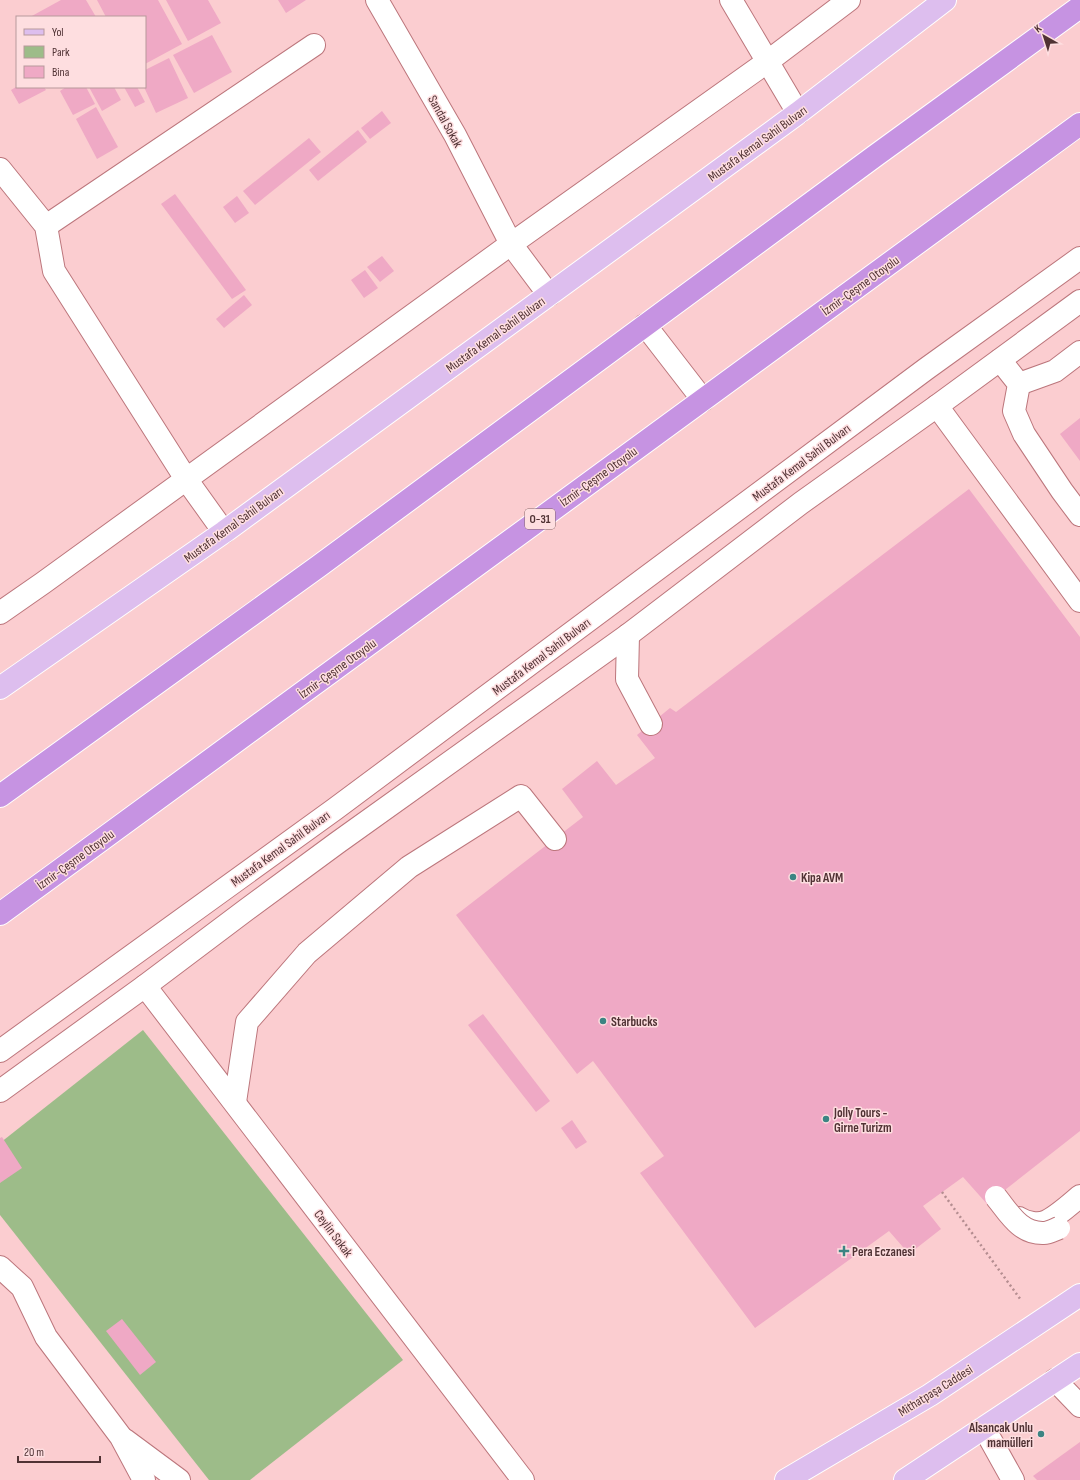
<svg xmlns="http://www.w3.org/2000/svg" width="1080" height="1480" viewBox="0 0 1080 1480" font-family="'Sofia Sans Condensed',sans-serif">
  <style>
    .green { fill: #9dbc89 }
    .building { fill: #efa9c5 }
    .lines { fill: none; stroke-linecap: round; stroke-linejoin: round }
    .minor-casing { stroke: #bc767c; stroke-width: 24 }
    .major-casing { stroke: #fff; stroke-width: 24 }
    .highway-casing { stroke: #fff; stroke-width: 24 }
    .path { stroke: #b48d90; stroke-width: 2.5; stroke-dasharray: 2 3; stroke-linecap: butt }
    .minor { stroke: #fff; stroke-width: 22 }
    .major { stroke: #ddbeee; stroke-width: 22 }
    .highway { stroke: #c693e2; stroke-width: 22 }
    .minor-bridge-casing { stroke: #bc767c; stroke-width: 24; stroke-linecap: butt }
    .minor-bridge { stroke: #fff; stroke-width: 22 }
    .poi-dot { fill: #3c8483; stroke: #fedee0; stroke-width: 1.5 }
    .labels { text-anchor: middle; stroke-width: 3; stroke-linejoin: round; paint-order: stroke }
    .shield { fill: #fedee0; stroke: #846668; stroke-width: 1 }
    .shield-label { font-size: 12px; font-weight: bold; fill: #503234 }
    .street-label { font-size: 13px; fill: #503234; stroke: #fedee0 }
    .poi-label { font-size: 13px; font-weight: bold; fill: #503234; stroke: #fedee0; text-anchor: start }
  </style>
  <rect width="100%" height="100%" fill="#fbcdd0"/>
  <!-- green -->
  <path class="green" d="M143,1030L403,1360L250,1480H209L0,1215V1143Z"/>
  <!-- building -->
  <g class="building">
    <path d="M61,0H86L96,17H30Z"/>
    <path d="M97,0H158L182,44L145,64V17H106Z"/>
    <path d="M166,0H208L221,23L188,41Z"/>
    <path d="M278,0H306L286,13Z"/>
    <path d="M212,35L232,72L194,93L173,55Z"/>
    <path d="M169,58L188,98L156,113L144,87H145V70Z"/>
    <path d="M16,87H44L46,90L19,104L11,90Z"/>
    <path d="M66,87H86L95,104L73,115L60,91Z"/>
    <path d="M89,87H114L121,100L102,111Z"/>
    <path d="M124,87H137L145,102L135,107Z"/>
    <path d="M96,107L118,147L97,159L76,119Z"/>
    <path d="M382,111L391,123L370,139L361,128Z"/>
    <path d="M358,130L367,142L318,181L309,170Z"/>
    <path d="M309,138L321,152L255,205L243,191Z"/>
    <path d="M175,194L246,290L232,299L161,204Z"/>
    <path d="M237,196L249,213L235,223L223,207Z"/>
    <path d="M382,256L394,271L380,282L367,267Z"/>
    <path d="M365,270L378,288L364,298L351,280Z"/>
    <path d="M244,295L252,305L224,328L216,319Z"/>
    <path d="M1080,418V461L1060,434Z"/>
    <path d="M969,489L1080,637V1131L987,1204L963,1177L923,1206L941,1229L909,1254L889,1231L755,1328L640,1173L664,1156L593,1061L577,1074L456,915L583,817L562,789L597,761L616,785L655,758L637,735L670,708L676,712Z"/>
    <path d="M483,1014L550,1101L536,1112L468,1025Z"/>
    <path d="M572,1120L587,1142L576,1149L561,1128Z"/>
    <path d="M2,1137L22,1168L0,1183V1138Z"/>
    <path d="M122,1319L156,1362L140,1375L106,1331Z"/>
    <path d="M1080,1442V1480H1037L1033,1476Z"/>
  </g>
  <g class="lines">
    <!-- minor casing -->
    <g class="minor-casing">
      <g id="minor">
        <path d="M377,0L455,135L511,244L549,295"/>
        <path d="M731,0L798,113"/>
        <path d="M0,169L46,226L54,271L186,479L224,532"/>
        <path d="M46,226L314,45"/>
        <path d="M645,325L703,400"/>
        <path d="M1000,360L1019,384L1014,411L1024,434L1062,491L1080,515"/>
        <path d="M1019,384L1055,371L1080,352"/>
        <path d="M937,406L1080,601"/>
        <path d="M0,613L43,583L511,244L767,62L849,0"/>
        <path d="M628,635L627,679L651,724"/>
        <path d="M145,986L523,1480"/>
        <path d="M0,1051L335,809L926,369L1080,258"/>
        <path d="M0,1091L145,986L246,910L337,843L628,635L801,503L937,406L1080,301"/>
        <path d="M235,1102L247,1022L307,953L409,867L521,796L555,839"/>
        <path d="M1019,1218C1026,1223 1039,1225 1047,1221C1055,1217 1072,1203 1080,1196"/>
        <path d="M0,1267L22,1287L46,1337L121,1437L144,1480"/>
        <path d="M1055,1380L1080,1406"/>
        <path d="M984,1428L1013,1480"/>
        <path d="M125,1440L179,1480"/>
      </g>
    </g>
    <!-- major casing -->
    <g class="major-casing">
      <g id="major">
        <path d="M0,688L224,532L798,113L945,0"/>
        <path d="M786,1480L930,1395L1080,1295"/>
        <path d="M905,1480L1080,1364"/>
      </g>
    </g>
    <!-- highway casing -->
    <g class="highway-casing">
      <g id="highway">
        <path d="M0,796L319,566L875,156L1080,7"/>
        <path d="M0,914L1080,124"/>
      </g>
    </g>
    <!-- path -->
    <path class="path" d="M942,1192L1021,1300"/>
    <!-- minor -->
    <use href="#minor" class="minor"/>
    <!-- major -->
    <use href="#major" class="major"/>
    <!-- highway -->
    <use href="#highway" class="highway"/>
    <!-- minor-bridge casing -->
    <g class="minor-bridge-casing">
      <path id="minor-bridge" d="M996,1197C1009,1213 1020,1234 1044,1233C1048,1233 1054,1230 1059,1228"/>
    </g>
    <!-- minor-bridge -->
    <use href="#minor-bridge" class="minor-bridge"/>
  </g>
  <!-- markers -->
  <g class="poi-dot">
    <circle cx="793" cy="877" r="4"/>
    <circle cx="603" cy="1021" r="4"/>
    <circle cx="826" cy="1119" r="4"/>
    <path d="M842 1245h4v4h4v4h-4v4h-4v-4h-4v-4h4z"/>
    <circle cx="1041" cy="1434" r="4"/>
  </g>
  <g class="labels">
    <!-- shield labels -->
    <rect class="shield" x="525" y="509" width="30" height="20" rx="3"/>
    <g class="shield-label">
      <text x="540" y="523">O-31</text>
    </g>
    <!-- street labels -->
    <g class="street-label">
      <text transform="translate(446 121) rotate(61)" y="5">Sandal Sokak</text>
      <text transform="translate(757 143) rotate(-36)" y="5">Mustafa Kemal Sahil Bulvarı</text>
      <text transform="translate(860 285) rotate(-36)" y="5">İzmir-Çeşme Otoyolu</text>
      <text transform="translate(495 334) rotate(-36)" y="5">Mustafa Kemal Sahil Bulvarı</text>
      <text transform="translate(801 462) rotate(-37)" y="5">Mustafa Kemal Sahil Bulvarı</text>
      <text transform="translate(598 476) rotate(-36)" y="5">İzmir-Çeşme Otoyolu</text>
      <text transform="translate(233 524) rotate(-36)" y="5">Mustafa Kemal Sahil Bulvarı</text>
      <text transform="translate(541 656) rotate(-37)" y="5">Mustafa Kemal Sahil Bulvarı</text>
      <text transform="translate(337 668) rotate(-36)" y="5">İzmir-Çeşme Otoyolu</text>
      <text transform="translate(280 848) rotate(-36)" y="5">Mustafa Kemal Sahil Bulvarı</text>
      <text transform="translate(75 859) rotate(-36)" y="5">İzmir-Çeşme Otoyolu</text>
      <text transform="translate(334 1233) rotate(53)" y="5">Ceylin Sokak</text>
      <text transform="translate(935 1390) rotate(-32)" y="5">Mithatpaşa Caddesi</text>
    </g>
    <!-- poi labels -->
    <g class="poi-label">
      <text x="801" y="882">Kipa AVM</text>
      <text x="611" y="1026">Starbucks</text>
      <text x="834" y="1117">Jolly Tours -<tspan x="834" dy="15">Girne Turizm</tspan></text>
      <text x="852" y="1256">Pera Eczanesi</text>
      <text x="1033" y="1432" text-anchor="end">Alsancak Unlu<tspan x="1033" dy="15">mamülleri</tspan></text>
    </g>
  </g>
  <!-- legend -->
  <rect x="16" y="16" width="130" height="72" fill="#fedee0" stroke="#b8999b"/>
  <rect x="24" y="29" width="20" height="6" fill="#ddbeee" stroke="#b8999b"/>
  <text x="52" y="36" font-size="12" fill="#503234">Yol</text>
  <rect x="24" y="46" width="20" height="12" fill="#9dbc89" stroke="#b8999b"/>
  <text x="52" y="56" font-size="12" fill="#503234">Park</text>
  <rect x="24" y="66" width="20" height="12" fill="#efa9c5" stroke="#b8999b"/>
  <text x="52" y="76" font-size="12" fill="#503234">Bina</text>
  <!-- north arrow -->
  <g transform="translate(1044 36) rotate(321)" stroke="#fedee0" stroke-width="3" paint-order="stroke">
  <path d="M0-3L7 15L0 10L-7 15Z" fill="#503234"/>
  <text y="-6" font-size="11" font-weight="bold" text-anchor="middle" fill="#503234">K</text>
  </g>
  <!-- scale -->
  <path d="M18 1456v6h82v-6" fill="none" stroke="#503234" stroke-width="2"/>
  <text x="24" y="1456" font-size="12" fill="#503234" stroke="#fedee0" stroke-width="3" paint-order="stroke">20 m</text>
</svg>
